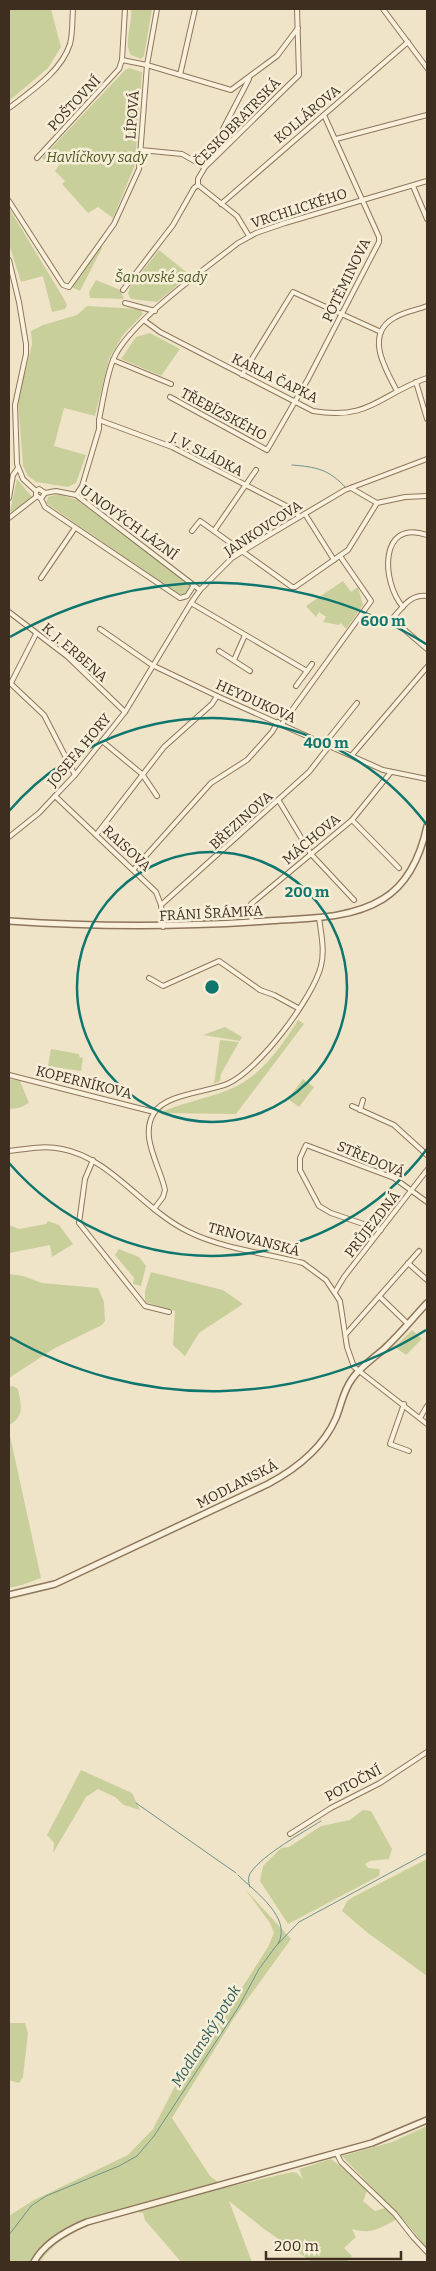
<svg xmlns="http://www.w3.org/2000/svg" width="436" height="2271" viewBox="0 0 436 2271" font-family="Bitter,serif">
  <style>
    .green { fill: #c9cf9b }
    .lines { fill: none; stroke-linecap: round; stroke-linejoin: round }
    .stream { stroke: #6f938a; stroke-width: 1 }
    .minor-casing { stroke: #8d765c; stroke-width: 6 }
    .tertiary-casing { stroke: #8d765c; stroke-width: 8 }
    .minor { stroke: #faf1dc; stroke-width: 4 }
    .tertiary { stroke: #faf1dc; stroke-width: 5 }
    .ring { fill: none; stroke: #0f766e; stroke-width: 2.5 }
    .labels { text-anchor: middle; stroke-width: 5; stroke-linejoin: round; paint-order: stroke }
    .street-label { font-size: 14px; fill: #3d2e20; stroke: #f7eed8 }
    .park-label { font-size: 14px; font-style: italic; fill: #4d5a26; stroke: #f7eed8 }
    .water-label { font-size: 15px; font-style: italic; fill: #2f5d5a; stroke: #f7eed8 }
    .centre { fill: #0f766e; stroke: #f7eed8; stroke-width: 2.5 }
    .ring-label { font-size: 15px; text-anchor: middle; font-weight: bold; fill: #0f766e; stroke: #f7eed8; stroke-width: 5; stroke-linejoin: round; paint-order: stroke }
  </style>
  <rect width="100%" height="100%" fill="#f0e4c8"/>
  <!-- green -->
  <g class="green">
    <path d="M9,9H51L61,47L48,68L9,101Z"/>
    <path d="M131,9H152L144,56L141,59L131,55C123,43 133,23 131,9Z"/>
    <path d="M129,68L142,72L135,165L113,218L98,207L88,213L62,184L65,181L55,171L59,165L53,161L49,164L42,158L125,70Z"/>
    <path d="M9,208L64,299L67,305L65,309L52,312L43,276L21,282L9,244Z"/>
    <path d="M101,246L102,248L80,291L72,287L74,283Z"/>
    <path d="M159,250L190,275L157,302L131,299L128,294L130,287Z"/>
    <path d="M96,280L120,290L124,299L90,298L89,292Z"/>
    <path d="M87,306L140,309L143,314L123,335L109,359L95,416L64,408L54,446L86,455L76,483L68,487L36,482L28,476L23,466L18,400L32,344L31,331L43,325L77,315Z"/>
    <path d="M150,333L180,349L161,376L121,359L136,337Z"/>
    <path d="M17,479L33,498L11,512L10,511Z"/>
    <path d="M59,494L77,500L188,582L190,589C187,595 183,596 177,593L46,503L48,497Z"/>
    <path d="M343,581L351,592L358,587L363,605L346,629L341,623L339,625L323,622L326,617L319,612L316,617L306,606Z"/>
    <path d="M298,1020L304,1024L236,1114L159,1113C181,1103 205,1099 228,1090C260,1078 281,1047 298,1020Z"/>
    <path d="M225,1027L242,1037L240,1041L203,1035Z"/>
    <path d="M220,1040L239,1042L221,1074L220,1081L214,1084Z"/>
    <path d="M51,1049L79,1054L80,1058L83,1057L81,1071L48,1066Z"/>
    <path d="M9,1079L20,1081L29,1103L19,1108L9,1109Z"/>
    <path d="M303,1079L314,1087L299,1107L288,1099Z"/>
    <path d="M48,1221L59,1225L73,1244L52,1257L50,1245L9,1253V1225L19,1229L46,1224Z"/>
    <path d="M119,1249L139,1257L146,1266L141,1286L133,1284L134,1278L115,1255Z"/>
    <path d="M151,1272L223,1290L243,1304L199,1333L185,1356L173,1345L175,1311L145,1302V1291Z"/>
    <path d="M9,1274L23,1276L42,1283L98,1288L104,1302L105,1321L102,1325L55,1348L9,1378Z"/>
    <path d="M412,1330L422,1339L406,1355L395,1347Z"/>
    <path d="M13,1386L18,1389C21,1404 25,1417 9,1425V1431L41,1578L22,1585L9,1588V1387Z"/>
    <path d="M81,1770L132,1793L140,1810L124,1805L115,1797L98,1789L86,1797L53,1853L54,1843L47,1835Z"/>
    <path d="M363,1810L371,1811L392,1849L389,1859L370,1861L365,1864L368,1868L380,1869L379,1876L288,1924L260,1881L263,1866L281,1848L289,1847L321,1826L350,1820Z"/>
    <path d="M427,1859V1976L368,1933L342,1911L347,1901L353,1897Z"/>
    <path d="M245,1889L291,1939L236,2015L172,2118L210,2176L218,2182L219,2189L292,2172L297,2173L303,2180L299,2169L331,2159L348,2172L367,2191L363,2201L375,2211L385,2208L397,2219C381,2228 371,2235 352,2229L356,2237L344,2248L352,2256L347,2262H312L264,2229L229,2201L252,2262H181L145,2220L143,2213L137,2212C101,2221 63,2229 40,2262H9V2216L32,2201L128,2155L153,2129L175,2086L245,1983L268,1947L274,1933L270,1923Z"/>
    <path d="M9,2023H25L28,2033L23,2077L19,2083L9,2080Z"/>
    <path d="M427,2126V2249L408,2225L342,2156L392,2142Z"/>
  </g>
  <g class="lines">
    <!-- stream -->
    <g class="stream">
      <path d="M292,465C316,467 329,469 346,488"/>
      <path d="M136,1803L236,1873"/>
      <path d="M238,1875C255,1892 293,1918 278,1944"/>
      <path d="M250,1887C248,1882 248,1876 251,1872C264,1854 302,1833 321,1821"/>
      <path d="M9,2235L31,2206L46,2196L119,2166L137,2156L154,2136L238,2008L259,1969L276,1946L299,1922L427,1853"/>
    </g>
    <!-- minor casing -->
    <g class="minor-casing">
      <g id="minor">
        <path d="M383,9L427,68"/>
        <path d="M122,60L147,65L231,90L277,56L298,28"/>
        <path d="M180,75L195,9"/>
        <path d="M9,108C31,91 61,72 70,44C73,32 72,21 73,9"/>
        <path d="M223,129L249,79"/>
        <path d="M336,139L427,115"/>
        <path d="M141,150L182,154L205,167"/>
        <path d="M37,158L119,69L122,60L125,9"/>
        <path d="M198,185L237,216L249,236"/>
        <path d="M413,186L427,219"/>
        <path d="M9,201L63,285L69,287L114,224L139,169L147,65L157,9"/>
        <path d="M221,204L408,42"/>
        <path d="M9,260L19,302L26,344V354L15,405L17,464L23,479L36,491"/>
        <path d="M123,290L173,225L194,188L198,185V179L205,167L299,75L297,9"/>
        <path d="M125,303L155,311"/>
        <path d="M145,321L160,332L313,411C370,421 380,394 427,378"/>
        <path d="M113,360L171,384"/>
        <path d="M242,375L293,292L381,332"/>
        <path d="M416,382L427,419"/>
        <path d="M397,391C386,370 364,335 394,318C403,312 417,310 427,306"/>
        <path d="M170,397L267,450L308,379L379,242V237L324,115"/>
        <path d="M99,420L172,447L296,511L299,517"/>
        <path d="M351,488L377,503"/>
        <path d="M45,493L56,491L76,495L200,590"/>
        <path d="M76,495L82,486L99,429V420C103,401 106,378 113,360C128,323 205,269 238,243L256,233L285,223L427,181"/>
        <path d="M9,498L13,475L18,468"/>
        <path d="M41,499L45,493L39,489L36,491V495L41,499L45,507L180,598L187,596L194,585"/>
        <path d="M305,514L334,560"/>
        <path d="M9,518L36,497"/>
        <path d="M192,531L200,521L292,587H295L348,550L377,503L405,497L427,496"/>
        <path d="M214,531L256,470"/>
        <path d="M41,578L75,528"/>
        <path d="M427,596C410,594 403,607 392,619L427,649"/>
        <path d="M191,603L307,671L296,686"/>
        <path d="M403,607C381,582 379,518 427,535"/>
        <path d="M9,612L68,657L125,712"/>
        <path d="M100,629L152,665L217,696L383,770L427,779"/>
        <path d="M219,651L250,671"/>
        <path d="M234,660L245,635"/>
        <path d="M307,671L312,664"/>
        <path d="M9,682L44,715L75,775"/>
        <path d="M11,683L36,634"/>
        <path d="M282,724L371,601L340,556"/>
        <path d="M102,741L142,774L157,796"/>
        <path d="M325,743L357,703"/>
        <path d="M352,755L427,667"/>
        <path d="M55,796L156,892L161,905L163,927"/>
        <path d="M279,801L311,854L354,900"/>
        <path d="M352,820L399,868"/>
        <path d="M96,835L164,747L212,704L217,696"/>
        <path d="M9,837L39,813L55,796L75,775L125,712L191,603L200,590L232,558L269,535L345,490L427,459"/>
        <path d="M134,869L211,783L247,760L272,732L278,722"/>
        <path d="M161,905L309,772L330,745"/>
        <path d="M252,922L250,910L251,904L352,820L391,772"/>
        <path d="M149,978L163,986L219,961L260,990L274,995L298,1008"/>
        <path d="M9,1075L154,1112"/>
        <path d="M352,1106L394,1125L427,1155"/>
        <path d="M360,1110L363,1100"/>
        <path d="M9,1151C26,1149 45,1145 62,1149C111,1158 143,1210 189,1232C224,1249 265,1253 303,1263L326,1280L340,1301L347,1347L354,1367L427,1424"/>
        <path d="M93,1160L85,1179L79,1223L145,1306L169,1312"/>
        <path d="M154,1209L163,1197L165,1190C160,1166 139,1136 154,1113C165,1094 208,1092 227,1084C258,1071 313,998 321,966C325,950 321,934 319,917"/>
        <path d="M381,1230L331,1213L319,1206L300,1170V1158L306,1145L394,1178L427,1202"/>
        <path d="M408,1263L427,1280"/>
        <path d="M335,1292L344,1277L427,1170"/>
        <path d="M380,1297L408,1324"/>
        <path d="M346,1334L419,1251"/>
        <path d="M404,1404L390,1444L409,1451"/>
        <path d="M420,1418L427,1406"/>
        <path d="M290,1834L331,1808L380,1783L427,1752"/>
        <path d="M336,2152L341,2162L395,2214L413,2237L427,2252"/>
      </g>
    </g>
    <!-- tertiary casing -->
    <g class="tertiary-casing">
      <g id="tertiary">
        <path d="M9,921C95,927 180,927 266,921C304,918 349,920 383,899C409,883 421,854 427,826"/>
        <path d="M9,1595L55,1584L268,1484C296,1469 323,1448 336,1418C341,1406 343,1391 352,1379C360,1367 374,1358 385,1348C400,1334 413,1318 427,1303"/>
        <path d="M34,2262C44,2243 68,2230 87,2222L372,2143L427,2120"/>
      </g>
    </g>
    <!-- minor -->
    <use href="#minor" class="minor"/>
    <!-- tertiary -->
    <use href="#tertiary" class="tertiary"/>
  </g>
  <!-- distance rings -->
  <g class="ring">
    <circle cx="212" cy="987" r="135"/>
    <path d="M427 1149A269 269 0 0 1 9 1163M9 811A269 269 0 0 1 427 825"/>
    <path d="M426 1330A404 404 0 0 1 10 1337M10 637A404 404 0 0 1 426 644"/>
  </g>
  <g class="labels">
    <!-- street labels -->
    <g class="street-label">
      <text transform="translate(74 103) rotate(-47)" y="5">POŠTOVNÍ</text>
      <text transform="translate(307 114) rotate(-40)" y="5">KOLLÁROVA</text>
      <text transform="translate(132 115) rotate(-86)" y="5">LÍPOVÁ</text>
      <text transform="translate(237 122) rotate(-46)" y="5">ČESKOBRATRSKÁ</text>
      <text transform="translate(299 208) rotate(-18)" y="5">VRCHLICKÉHO</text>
      <text transform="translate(346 280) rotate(-64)" y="5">POTĚMINOVA</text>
      <text transform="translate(275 378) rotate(26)" y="5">KARLA ČAPKA</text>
      <text transform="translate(224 414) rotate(28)" y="5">TŘEBÍZSKÉHO</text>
      <text transform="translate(207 454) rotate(27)" y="5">J. V. SLÁDKA</text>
      <text transform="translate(129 522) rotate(36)" y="5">U NOVÝCH LÁZNÍ</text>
      <text transform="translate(263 528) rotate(-33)" y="5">JANKOVCOVA</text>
      <text transform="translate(75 652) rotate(41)" y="5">K. J. ERBENA</text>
      <text transform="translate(256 701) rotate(24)" y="5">HEYDUKOVA</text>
      <text transform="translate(79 750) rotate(-50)" y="5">JOSEFA HORY</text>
      <text transform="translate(241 820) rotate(-42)" y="5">BŘEZINOVA</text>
      <text transform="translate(311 839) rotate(-40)" y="5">MÁCHOVA</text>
      <text transform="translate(127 848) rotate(43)" y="5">RAISOVA</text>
      <text transform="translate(211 913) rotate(-3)" y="5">FRÁNI ŠRÁMKA</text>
      <text transform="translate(84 1082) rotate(14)" y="5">KOPERNÍKOVA</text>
      <text transform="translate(371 1159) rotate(23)" y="5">STŘEDOVÁ</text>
      <text transform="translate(372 1224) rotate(-52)" y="5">PRŮJEZDNÁ</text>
      <text transform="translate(254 1239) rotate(15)" y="5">TRNOVANSKÁ</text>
      <text transform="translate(237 1484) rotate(-27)" y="5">MODLANSKÁ</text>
      <text transform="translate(353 1783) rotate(-28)" y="5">POTOČNÍ</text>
    </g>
    <!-- park labels -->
    <g class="park-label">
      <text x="97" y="162">Havlíčkovy sady</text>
      <text x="161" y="282">Šanovské sady</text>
    </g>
    <!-- water labels -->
    <g class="water-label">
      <text transform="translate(206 2036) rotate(-58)" y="5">Modlanský potok</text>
    </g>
  </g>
  <circle cx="212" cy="987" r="8" class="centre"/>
  <g class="ring-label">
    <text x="383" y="626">600 m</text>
    <text x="326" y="748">400 m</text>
    <text x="307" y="897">200 m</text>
  </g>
  <!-- border -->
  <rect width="436" height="2271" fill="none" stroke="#3d2e20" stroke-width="20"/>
  <!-- scale -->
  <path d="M266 2251v8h135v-8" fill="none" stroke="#3d2e20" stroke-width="2.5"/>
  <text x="274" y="2251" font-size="15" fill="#3d2e20" stroke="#f7eed8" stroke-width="4" paint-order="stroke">200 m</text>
</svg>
